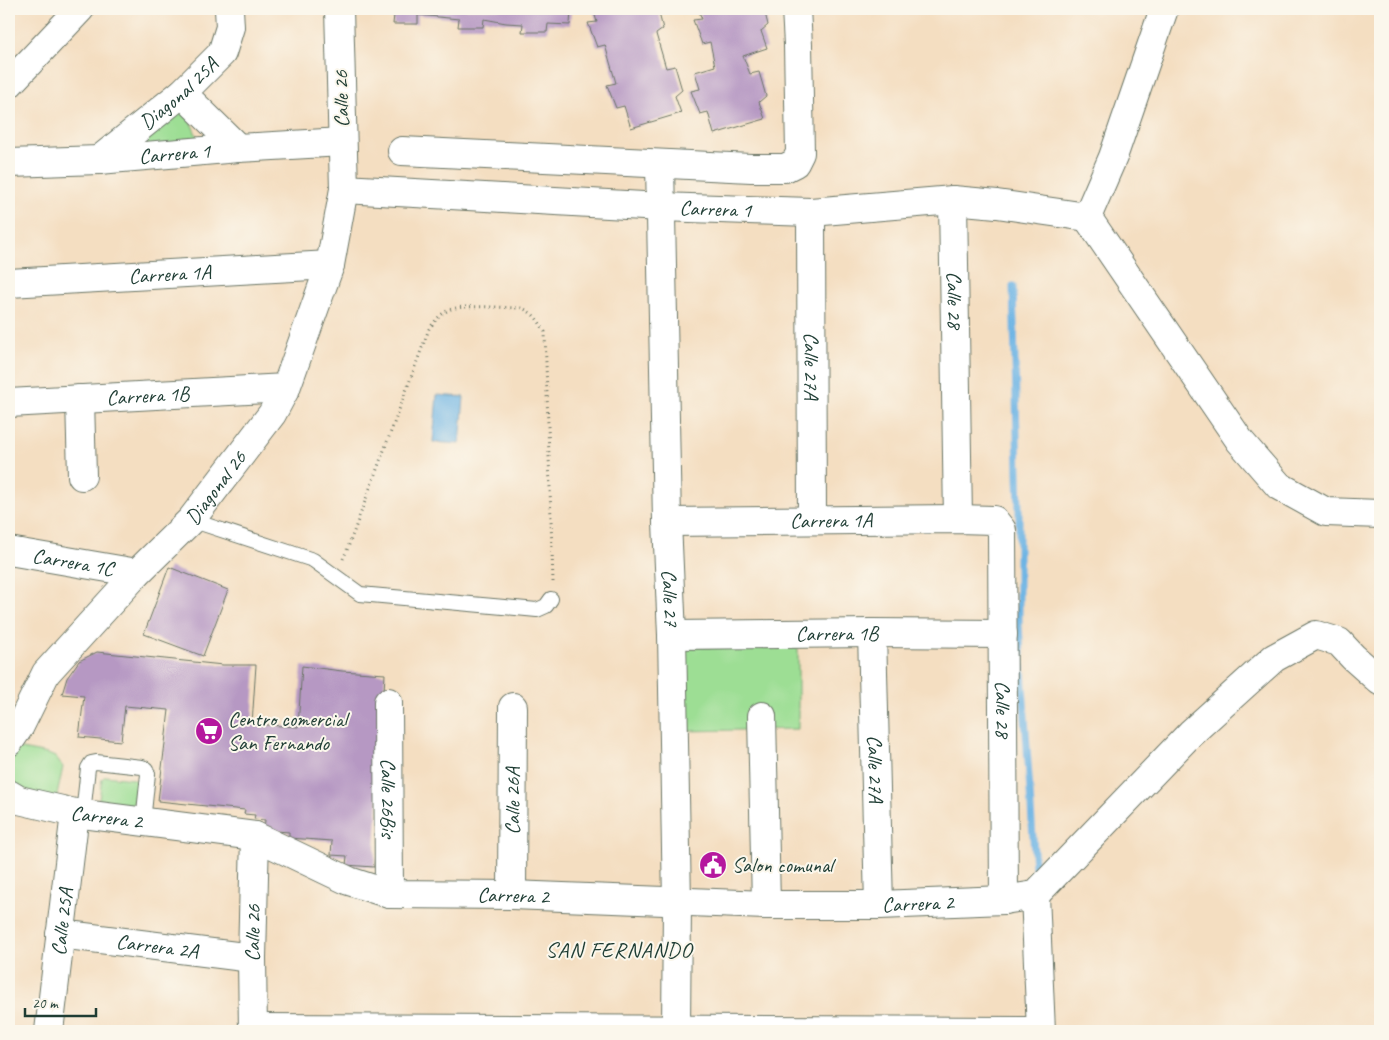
<svg xmlns="http://www.w3.org/2000/svg" width="1389" height="1040" viewBox="0 0 1389 1040" font-family="Caveat,sans-serif">
  <style>
    .green { fill: #9dde94; stroke: #5e8e64 }
    .water { fill: #6db4e4; stroke: #46788c }
    .lines { fill: none; stroke-linecap: round; stroke-linejoin: round }
    .stream { stroke: #6db4e4; stroke-width: 7 }
    .building { fill: #b698c3 }
    .service-casing { stroke: #6a7565; stroke-width: 16 }
    .minor-casing { stroke: #6a7565; stroke-width: 30 }
    .path { stroke: #6a7565; stroke-width: 3; stroke-dasharray: 1 4; stroke-linecap: butt }
    .service { stroke: #fff; stroke-width: 14 }
    .minor { stroke: #fff; stroke-width: 28 }
    .labels { text-anchor: middle; stroke-width: 4; stroke-linejoin: round; paint-order: stroke }
    .street-label { font-size: 21px; fill: #1f3d34; stroke: #fbf7ec }
    .poi-label { font-size: 21px; fill: #1f3d34; stroke: #fbf7ec; text-anchor: start }
    .neighbourhood-label { font-size: 22px; letter-spacing: 1px; fill: #1f3d34; stroke: #fbf7ec }
  </style>
  <rect width="100%" height="100%" fill="#fbf7ec"/>
  <filter id="ink" filterUnits="userSpaceOnUse"><feTurbulence type="fractalNoise" baseFrequency=".02" numOctaves="2"/><feDisplacementMap in="SourceGraphic" scale="10" xChannelSelector="R" yChannelSelector="G"/><feConvolveMatrix kernelMatrix="1 2 1 2 8 2 1 2 1" color-interpolation-filters="sRGB"/></filter>
  <filter id="wash" filterUnits="userSpaceOnUse"><feTurbulence type="fractalNoise" baseFrequency=".0096" numOctaves="4" result="noise"/><feDisplacementMap in="SourceGraphic" scale="20" xChannelSelector="R" yChannelSelector="G"/><feGaussianBlur stdDeviation="1.12" result="paint"/><feColorMatrix in="noise" values="0 0 0 0 0 0 0 0 0 0 0 0 0 0 0 0 0 1.4 0 .05"/><feComposite in="paint" operator="in"/></filter>
  <g filter="url(#wash)">
    <rect width="100%" height="100%" fill="#f4dec1"/>
    <!-- green -->
    <g class="green">
      <path d="M180,97L201,146L115,154Z"/>
      <path d="M683,647L798,648V729L683,731Z"/>
      <path d="M16,748L48,754L55,757L63,767L56,800L9,784V756Z"/>
      <path d="M105,776L133,779L136,781L132,816L97,812L102,779Z"/>
    </g>
    <!-- water -->
    <path class="water" d="M437,395L464,397L460,444L433,442Z"/>
    <g class="lines">
      <!-- stream -->
      <path class="stream" d="M1013,286L1019,510V626L1036,883"/>
    </g>
    <g id="blocks">
      <!-- building -->
      <g class="building">
        <path d="M377,9H571L570,25L548,24L547,32H522L523,24L506,23L484,19L483,27H458L459,19L418,15V24H393L394,15L377,14Z"/>
        <path d="M593,9H658L663,29L656,34L666,68L675,66L682,90L675,96L681,113L631,128L624,106L616,108L607,85L616,83L605,45L597,47L588,23L597,22Z"/>
        <path d="M698,9H764L768,25L761,31L767,48L743,56L750,74L759,72L766,96L759,102L765,119L714,134L708,112L700,114L691,91L700,89L695,72L715,66L710,42L702,44L693,20L702,19Z"/>
        <path d="M169,567L228,590L203,656L144,634Z"/>
        <path d="M97,652L223,665H256L252,724L298,727L302,666L342,671L385,674L374,867L346,865L347,856L331,855L332,841L289,838V832L264,830L265,820L254,819L255,815L244,814L245,810L158,801L169,710L125,706L121,741L79,737L84,696L62,694L67,678L79,661Z"/>
      </g>
    </g>
  </g>
  <g filter="url(#ink)">
    <use href="#blocks" fill-opacity="0" stroke="#6a7565" stroke-width="1"/>
    <g class="lines">
      <!-- service casing -->
      <g class="service-casing">
        <g id="service">
          <path d="M191,520L313,560L360,594L537,610L546,606L551,599"/>
          <path d="M83,814L88,768L91,763L96,762L142,767L146,769L148,774L143,822"/>
        </g>
      </g>
      <!-- minor casing -->
      <g class="minor-casing">
        <g id="minor">
          <path d="M9,84L80,9"/>
          <path d="M182,93L238,148"/>
          <path d="M402,151L751,168H785L795,163L800,153L798,45L796,9"/>
          <path id="s1" d="M99,160L182,93L222,53L230,27L229,9"/>
          <path id="s2" d="M9,163L99,160L238,148L342,142"/>
          <path id="s3" d="M660,164L667,522L672,635L677,902L676,1031"/>
          <path id="s4" d="M344,189L661,207L811,212L953,200L997,204L1087,217"/>
          <path id="s5" d="M953,200L958,519"/>
          <path id="s6" d="M811,212L812,520"/>
          <path d="M1087,217L1240,441L1279,486L1326,512L1380,514"/>
          <path d="M1087,217L1113,157L1164,9"/>
          <path id="s7" d="M9,283L330,265"/>
          <path d="M80,399L82,476"/>
          <path id="s8" d="M9,403L286,388"/>
          <path id="s9" d="M667,522L958,519L994,520L1002,530L1004,900"/>
          <path id="s10" d="M9,551L137,573"/>
          <path id="s11" d="M872,633L879,905"/>
          <path id="s12" d="M672,635L872,633L1003,634"/>
          <path id="s13" d="M388,702L389,894"/>
          <path d="M762,716L766,905"/>
          <path id="s14" d="M9,742L20,726L46,673L137,573L191,520L272,414L286,388L330,265L344,189L339,9"/>
          <path id="s15" d="M9,794L19,800L75,813L255,836L349,881L389,894L512,895L766,905H879L1004,900L1035,895"/>
          <path id="s16" d="M512,895L513,707"/>
          <path d="M1035,895L1191,733L1274,658L1316,635L1339,642L1353,657L1380,681"/>
          <path d="M1035,895L1041,1031"/>
          <path id="s17" d="M60,934L252,958"/>
          <path d="M253,1028L1041,1031"/>
          <path id="s18" d="M49,1031L75,813"/>
          <path id="s19" d="M253,1031L252,958L255,836"/>
        </g>
      </g>
      <!-- path -->
      <path class="path" d="M343,559L347,550L429,329C435,321 440,314 449,310C461,304 506,308 522,308C535,314 538,320 545,332L553,582"/>
      <!-- service -->
      <use href="#service" class="service"/>
      <!-- minor -->
      <use href="#minor" class="minor"/>
    </g>
  </g>
  <!-- icons -->
  <defs>
    <g id="supermarket-disc" transform="scale(1.4375)"><circle r="9.5" fill="#b5179e" stroke="#fbf7ec"/><path d="M-6-5.5h2.5l.6 2H6L4.5 2H-2.5L-4.4-4H-6ZM-1.5 3.2a1.3 1.3 0 1 0 .1 0ZM3 3.2a1.3 1.3 0 1 0 .1 0Z" fill="#fff"/></g>
    <g id="civic-disc" transform="scale(1.4375)"><circle r="9.5" fill="#b5179e" stroke="#fbf7ec"/><path d="M-.6-6.5H3V-4.5H.6V-3L4-1V1h2V6H-6V1h2V-1L-.6-3ZM-1.2 2.5V6h2.4V2.5Z" fill="#fff"/></g>
  </defs>
  <g fill-rule="evenodd">
    <use href="#supermarket-disc" x="209" y="731"/>
    <use href="#civic-disc" x="713" y="865"/>
  </g>
  <g class="labels">
    <!-- street labels -->
    <g class="street-label">
      <text dy="7" stroke="none"><textPath href="#s1" startOffset="104">Diagonal 25A</textPath></text>
      <text transform="translate(341 99) rotate(-91)" y="7">Calle 26</text>
      <text dy="7" stroke="none"><textPath href="#s2" startOffset="166">Carrera 1</textPath></text>
      <text dy="7" stroke="none"><textPath href="#s4" startOffset="372">Carrera 1</textPath></text>
      <text dy="7" stroke="none"><textPath href="#s7" startOffset="161">Carrera 1A</textPath></text>
      <text dy="7" stroke="none"><textPath href="#s5" startOffset="100">Calle 28</textPath></text>
      <text dy="7" stroke="none"><textPath href="#s6" startOffset="154">Calle 27A</textPath></text>
      <text dy="7" stroke="none"><textPath href="#s8" startOffset="139">Carrera 1B</textPath></text>
      <text dy="7" stroke="none"><textPath href="#s14" startOffset="330">Diagonal 26</textPath></text>
      <text dy="7" stroke="none"><textPath href="#s9" startOffset="164">Carrera 1A</textPath></text>
      <text dy="7" stroke="none"><textPath href="#s10" startOffset="65">Carrera 1C</textPath></text>
      <text dy="7" stroke="none"><textPath href="#s3" startOffset="434">Calle 27</textPath></text>
      <text dy="7" stroke="none"><textPath href="#s12" startOffset="165">Carrera 1B</textPath></text>
      <text dy="7" stroke="none"><textPath href="#s9" startOffset="519">Calle 28</textPath></text>
      <text dy="7" stroke="none"><textPath href="#s11" startOffset="136">Calle 27A</textPath></text>
      <text dy="7" stroke="none"><textPath href="#s13" startOffset="96">Calle 26Bis</textPath></text>
      <text dy="7" stroke="none"><textPath href="#s16" startOffset="94">Calle 26A</textPath></text>
      <text dy="7" stroke="none"><textPath href="#s15" startOffset="101">Carrera 2</textPath></text>
      <text dy="7" stroke="none"><textPath href="#s15" startOffset="521">Carrera 2</textPath></text>
      <text dy="7" stroke="none"><textPath href="#s15" startOffset="926">Carrera 2</textPath></text>
      <text dy="7" stroke="none"><textPath href="#s18" startOffset="110">Calle 25A</textPath></text>
      <text dy="7" stroke="none"><textPath href="#s19" startOffset="98">Calle 26</textPath></text>
      <text dy="7" stroke="none"><textPath href="#s17" startOffset="98">Carrera 2A</textPath></text>
    </g>
    <!-- poi labels -->
    <g class="poi-label">
      <text x="228" y="726">Centro comercial<tspan x="228" dy="24">San Fernando</tspan></text>
      <text x="732" y="872">Salon comunal</text>
    </g>
    <!-- neighbourhood labels -->
    <g class="neighbourhood-label">
      <text x="619" y="957">SAN FERNANDO</text>
    </g>
  </g>
  <!-- margin -->
  <rect width="1389" height="1040" fill="none" stroke="#fbf7ec" stroke-width="30"/>
  <!-- scale -->
  <path d="M25 1008v8h71v-8" fill="none" stroke="#1f3d34" stroke-width="2.5"/>
  <text x="32" y="1008" font-size="15" fill="#1f3d34" stroke="#fbf7ec" stroke-width="4" paint-order="stroke">20 m</text>
</svg>
